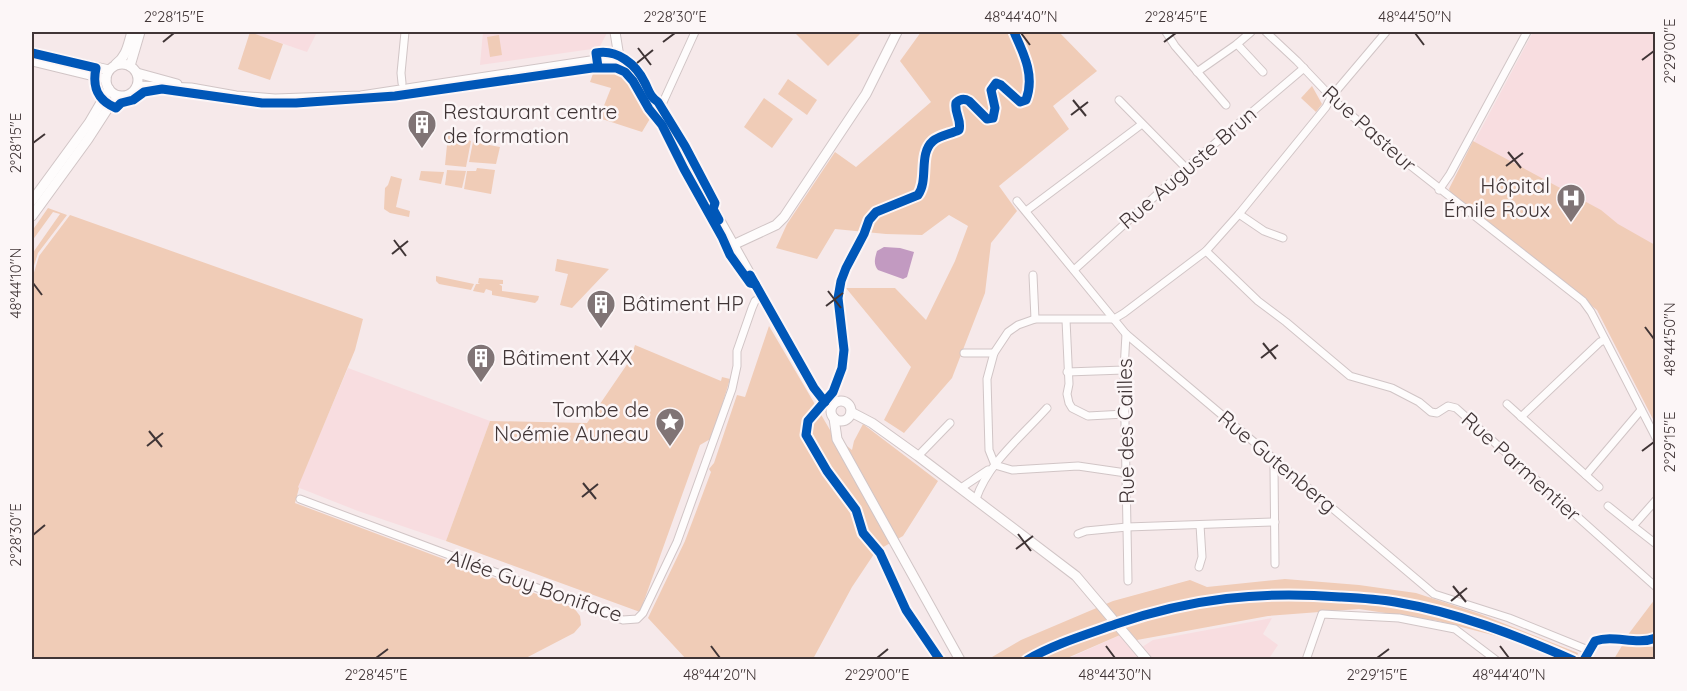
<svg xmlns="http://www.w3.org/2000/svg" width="1687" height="691" viewBox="0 0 1687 691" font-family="Quicksand,sans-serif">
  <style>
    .built { fill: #f8dde0 }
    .green { fill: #f0ccb7 }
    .water { fill: #c29ac1 }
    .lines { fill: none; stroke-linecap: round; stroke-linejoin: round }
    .street-casing { stroke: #d1c5c6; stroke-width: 9 }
    .secondary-casing { stroke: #d1c5c6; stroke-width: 11 }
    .street { stroke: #fefcfc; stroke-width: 7 }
    .secondary { stroke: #fefcfc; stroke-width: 9 }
    .cycleway-casing { stroke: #fcf6f7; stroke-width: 13 }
    .cycleway { stroke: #0057b8; stroke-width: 9 }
    .ticks { fill: none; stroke: #403536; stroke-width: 2 }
    .labels { text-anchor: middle; stroke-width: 5; stroke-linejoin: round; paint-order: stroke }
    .poi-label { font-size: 21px; fill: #403536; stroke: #fcf6f7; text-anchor: start }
    .street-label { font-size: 21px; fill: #403536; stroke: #fcf6f7 }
    .neatline { fill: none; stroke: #403536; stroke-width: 2 }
    .ticks-label { font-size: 15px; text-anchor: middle; fill: #403536 }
  </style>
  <rect width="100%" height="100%" fill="#f6e9ea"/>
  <!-- built -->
  <g class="built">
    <path d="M249,32H317L307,52Z"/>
    <path d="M483,32H603L607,33L599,48L480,65Z"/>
    <path d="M1533,32H1655V423L1597,310L1449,189Z"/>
    <path d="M348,368L490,421L446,541L358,511L297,487Z"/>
    <path d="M1272,618L1263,634L1278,645L1268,660L1153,659L1142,647L1153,640Z"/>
    <path d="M1120,635L1142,660H1065Z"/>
  </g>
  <!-- green -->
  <g class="green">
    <path d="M250,32L283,44L270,80L238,69Z"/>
    <path d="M794,32H862L828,66Z"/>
    <path d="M921,32H1059L1097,71L1053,106L1069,129L999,186L1017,211L991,243L985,293L952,378L904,433L884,420L911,367L846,288H895L926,320L955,261L968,226L949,215L922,235L886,234L835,229L817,259L776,248L787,224L835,152L856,167L931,102L900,61Z"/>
    <path d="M499,35L502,55L490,57L487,37Z"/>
    <path d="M610,69C632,74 643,97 651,117L642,132L599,118L611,88L590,82L594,71Z"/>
    <path d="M788,79L817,100L807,115L778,94Z"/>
    <path d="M1312,86L1322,104L1316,112L1301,98Z"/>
    <path d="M764,98L793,119L772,148L744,127Z"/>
    <path d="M448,135L471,141L466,167L445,165Z"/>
    <path d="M1473,141L1601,210L1618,224L1655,245V423L1597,310L1452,196L1449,189Z"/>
    <path d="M473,142L500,147L496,164L469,162Z"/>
    <path d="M477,168L495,170L491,194L464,189L467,171H476Z"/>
    <path d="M447,170L466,171L462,188L445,185Z"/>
    <path d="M421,171L444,172L441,184L419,180Z"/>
    <path d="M391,176L402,179L396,207L410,211L409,217L390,213L384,209L385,188L388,185Z"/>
    <path d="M48,208L67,215L38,253L32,272V254L60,214L53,212L32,241V231Z"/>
    <path d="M70,215L363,319L355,350L298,487L299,488L295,503L574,608L580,616L581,625L574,633L524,659H32V279L39,256Z"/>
    <path d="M557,259L609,269L572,308L560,305L568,274L555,271Z"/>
    <path d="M436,276L474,284L471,290L439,284L436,281Z"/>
    <path d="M479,278L503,280V284H499L502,286V291L539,296L538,300L535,303L492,295V291L486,289L484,293L473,291L476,284H480L478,283Z"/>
    <path d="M769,326L833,435L852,450L854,441L863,424L938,481L903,536L876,551L852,587L813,659H686L648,618L685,541L711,472L709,469L714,463L737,395L745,397Z"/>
    <path d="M635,345L721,381L722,377L730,379L712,438L700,445L640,612L446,541L490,421L587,423L630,360Z"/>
    <path d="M1285,579L1359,585L1416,593L1480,614L1578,653L1576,659H1556L1512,640L1438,621L1359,609L1268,616L1126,642L1120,635L1065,659L987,660L1021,640L1113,601L1190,580L1207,587Z"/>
    <path d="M1655,599V631L1642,638L1627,636Z"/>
    <path d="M1623,644L1654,647L1655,659H1614Z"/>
  </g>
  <!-- water -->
  <path class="water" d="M884,247L900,248L914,252L907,277L903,279L878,270C873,264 875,258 877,251Z"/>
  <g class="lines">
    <!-- street casing -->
    <g class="street-casing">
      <g id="street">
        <path d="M1166,32L1175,46L1226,105"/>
        <path d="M1266,32L1297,61L1337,103L1411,166L1583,301L1591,312L1656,438"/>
        <path d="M1237,44L1263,72"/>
        <path d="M1197,72L1237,44L1251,32"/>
        <path d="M402,83L401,73L405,32"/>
        <path d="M1119,100L1186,168"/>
        <path d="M659,111L695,32"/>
        <path d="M1439,190L1450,174L1527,32"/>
        <path d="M1017,201L1126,334L1434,594L1509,618L1588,650"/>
        <path d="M1026,211L1142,124"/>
        <path d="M1239,214L1264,231L1283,238"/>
        <path d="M1206,251L1258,301L1286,322L1350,376L1392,388L1419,402L1431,412L1437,413L1448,406L1456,408L1656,587"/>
        <path d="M1074,270L1186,168L1304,68"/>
        <path d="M1033,275L1035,319"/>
        <path d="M1066,320L1069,384L1067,394L1069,403L1072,408L1088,416L1125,414"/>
        <path d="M1126,334L1124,370L1128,581"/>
        <path d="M964,353H994"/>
        <path d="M1067,372L1124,370"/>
        <path d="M1507,404L1599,487"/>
        <path d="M1521,417L1600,342L1605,340"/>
        <path d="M918,456L950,423"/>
        <path d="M995,465L989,450L987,379L994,353L1008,332L1018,325L1035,319H1114L1124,313L1206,251L1239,214L1326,107L1331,97L1386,32"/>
        <path d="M995,465L1012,470L1078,466L1126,473"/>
        <path d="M1586,475L1641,410"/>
        <path d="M961,488L988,470"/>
        <path d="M300,499L623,620L637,619L643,613L677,542L732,389L737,366V351L752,308L755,301L762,297"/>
        <path d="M976,499C988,463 1022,436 1047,408"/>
        <path d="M1656,500L1633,526L1656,544"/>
        <path d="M1608,506L1633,526"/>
        <path d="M1078,534L1086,531L1127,527L1275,522"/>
        <path d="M1275,564L1274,468L1278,462"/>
        <path d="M1199,567L1202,557L1200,525"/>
        <path d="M1306,660L1322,614L1399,618L1455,629L1496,660"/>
        <path d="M1584,660L1595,641C1615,634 1635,646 1656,638"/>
      </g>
    </g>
    <!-- secondary casing -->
    <g class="secondary-casing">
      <g id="secondary">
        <path d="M615,32L619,57L623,65"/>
        <path d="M32,53L109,70"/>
        <path d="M32,61L106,79"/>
        <circle cx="122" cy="80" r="16"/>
        <path d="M116,64C127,56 128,44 132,32"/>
        <path d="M130,66L140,32"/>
        <path d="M137,73L177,84"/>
        <path d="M137,86L191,88L236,96L275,99L361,96L597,60C616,59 631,67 642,82L814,388L825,402L832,406"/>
        <path d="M32,201L89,123L109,89"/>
        <path d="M32,216L88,139L110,105L119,96"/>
        <path d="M733,245L776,225L784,217L866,94L897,32"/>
        <circle cx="841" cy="411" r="10"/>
        <path d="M851,412L872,423L918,456L1076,576L1147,660"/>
        <path d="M834,418L837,439L960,660"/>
      </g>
    </g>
    <!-- street -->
    <use href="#street" class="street"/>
    <!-- secondary -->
    <use href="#secondary" class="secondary"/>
    <!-- cycleway casing -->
    <g class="cycleway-casing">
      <g id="cycleway">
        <path d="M32,53L96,68C92,87 97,100 116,108L121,103L133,100L144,92L162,89L262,103H296L395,96L592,68H616L625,72L633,81L649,109L662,125L684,169L722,237L730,255L750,283L755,284"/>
        <path d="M598,67L596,53C617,49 636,64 645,83C649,91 650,97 658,102L685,146L715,203L713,209L719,220"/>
        <path d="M750,275L814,388L825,402"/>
        <path d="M940,660L906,610L880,553L863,533L856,510L827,471L806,435L808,421L833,392L842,368L844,350L838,298L841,281L846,268L864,234L869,220L876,212L918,195C929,180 918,154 933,141C940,135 951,134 959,130C962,120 954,113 956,103C960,99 964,98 969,101L987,119L993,118L995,108L991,90L996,83L1001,85L1020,102L1026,100C1035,76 1024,54 1014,32"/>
        <path d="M1027,660C1054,644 1085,635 1116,624C1193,598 1259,591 1340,597C1358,598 1377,599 1395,602C1456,612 1516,635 1573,660"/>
        <path d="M1584,660L1595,641C1615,634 1635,646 1656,638"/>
      </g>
    </g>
    <!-- cycleway -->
    <use href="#cycleway" class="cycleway"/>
  </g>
  <!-- ticks -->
  <path class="ticks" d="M1021,33L1030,45M1415,33L1424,45M163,42L174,33M663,42L675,33M1164,42L1176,33M638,48L651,65M1642,60L1654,51M637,63L653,50M1073,100L1086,116M1071,115L1088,102M33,143L45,134M1508,152L1521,168M1506,166L1523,153M394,240L406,256M392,254L408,241M33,283L42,295M828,291L841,308M826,306L843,293M1645,327L1654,339M1263,343L1276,359M1261,358L1278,345M149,431L162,447M147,446L163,433M1642,451L1654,442M583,483L596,499M582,497L598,484M1018,534L1031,551M33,535L45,525M1016,549L1033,536M1453,586L1466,602M1451,601L1467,588M711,646L720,658M1106,646L1115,658M1500,646L1509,658M376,658L388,649M877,658L888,649M1377,658L1389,649"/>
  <!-- icons -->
  <defs>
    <g id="building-pin" transform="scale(1.5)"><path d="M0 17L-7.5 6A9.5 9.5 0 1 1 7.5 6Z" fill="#807475" stroke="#fcf6f7"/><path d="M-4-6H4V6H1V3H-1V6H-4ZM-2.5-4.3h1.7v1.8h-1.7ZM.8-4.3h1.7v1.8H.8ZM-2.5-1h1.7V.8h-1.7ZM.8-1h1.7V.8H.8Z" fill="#fff"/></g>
    <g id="hospital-pin" transform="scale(1.5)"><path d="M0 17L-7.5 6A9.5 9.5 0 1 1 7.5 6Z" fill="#807475" stroke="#fcf6f7"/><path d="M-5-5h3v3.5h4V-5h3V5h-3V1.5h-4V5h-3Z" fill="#fff"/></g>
    <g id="sight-pin" transform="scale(1.5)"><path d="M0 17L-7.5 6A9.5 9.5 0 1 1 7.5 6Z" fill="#807475" stroke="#fcf6f7"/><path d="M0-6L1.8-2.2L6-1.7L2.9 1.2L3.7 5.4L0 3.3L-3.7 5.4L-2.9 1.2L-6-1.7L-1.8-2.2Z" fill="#fff"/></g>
  </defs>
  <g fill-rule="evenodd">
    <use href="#building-pin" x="422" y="124"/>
    <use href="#hospital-pin" x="1571" y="198"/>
    <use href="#building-pin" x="601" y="304"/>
    <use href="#building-pin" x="481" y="358"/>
    <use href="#sight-pin" x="670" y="422"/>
  </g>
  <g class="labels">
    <!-- poi labels -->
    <g class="poi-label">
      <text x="443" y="119">Restaurant centre<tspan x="443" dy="24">de formation</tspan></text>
      <text x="1550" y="193" text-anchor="end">Hôpital<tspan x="1550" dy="24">Émile Roux</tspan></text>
      <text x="622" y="311">Bâtiment HP</text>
      <text x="502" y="365">Bâtiment X4X</text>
      <text x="649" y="417" text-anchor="end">Tombe de<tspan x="649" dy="24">Noémie Auneau</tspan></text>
    </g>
    <!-- street labels -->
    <g class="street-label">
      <text transform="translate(1369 129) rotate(42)" y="7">Rue Pasteur</text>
      <text transform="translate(1188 168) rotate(-41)" y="7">Rue Auguste Brun</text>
      <text transform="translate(1126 431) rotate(-91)" y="7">Rue des Cailles</text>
      <text transform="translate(1277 462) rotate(40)" y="7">Rue Gutenberg</text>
      <text transform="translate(1521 467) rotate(42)" y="7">Rue Parmentier</text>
      <text transform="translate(535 586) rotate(19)" y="7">Allée Guy Boniface</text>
    </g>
  </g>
  <!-- border -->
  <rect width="1687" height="691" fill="none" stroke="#fcf6f7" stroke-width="66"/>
  <rect x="33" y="33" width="1621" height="625" class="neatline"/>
  <g class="ticks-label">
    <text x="174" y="22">2°28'15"E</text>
    <text x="675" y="22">2°28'30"E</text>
    <text x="1021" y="22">48°44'40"N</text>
    <text x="1176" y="22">2°28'45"E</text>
    <text x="1415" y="22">48°44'50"N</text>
    <text transform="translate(1670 51) rotate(-90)" y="5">2°29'00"E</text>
    <text transform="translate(16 143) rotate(-90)" y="5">2°28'15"E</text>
    <text transform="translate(16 283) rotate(-90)" y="5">48°44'10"N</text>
    <text transform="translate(1670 339) rotate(-90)" y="5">48°44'50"N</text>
    <text transform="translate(1670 442) rotate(-90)" y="5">2°29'15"E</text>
    <text transform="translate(16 535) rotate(-90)" y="5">2°28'30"E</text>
    <text x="376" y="680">2°28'45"E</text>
    <text x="720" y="680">48°44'20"N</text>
    <text x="877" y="680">2°29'00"E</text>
    <text x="1115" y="680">48°44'30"N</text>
    <text x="1377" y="680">2°29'15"E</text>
    <text x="1509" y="680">48°44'40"N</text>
  </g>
</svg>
